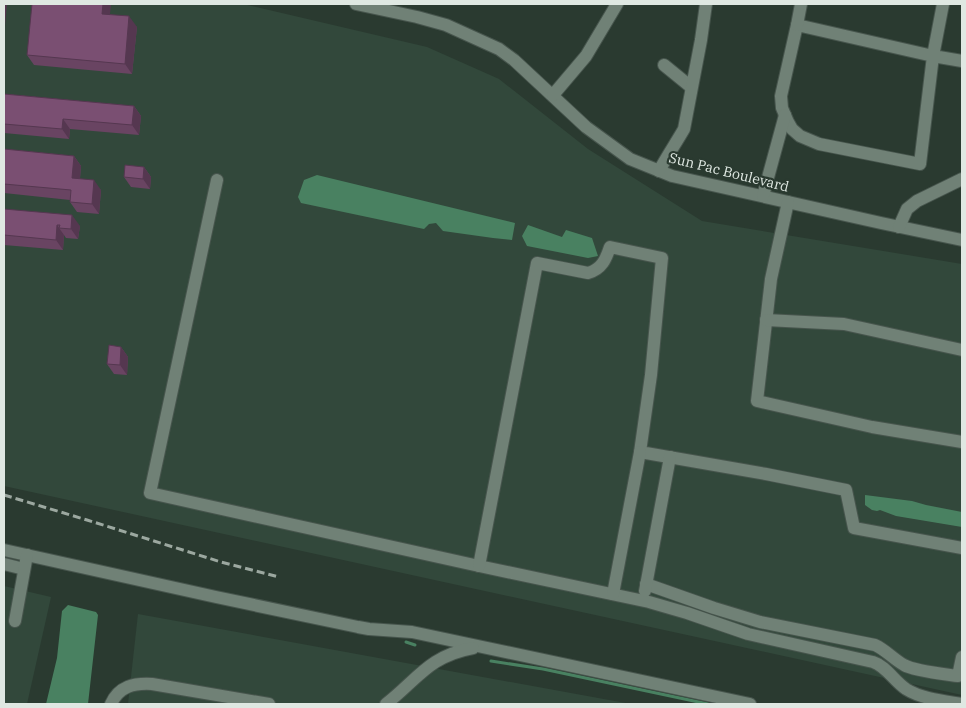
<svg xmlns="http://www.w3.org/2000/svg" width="966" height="708" viewBox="0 0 966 708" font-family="'IBM Plex Serif',serif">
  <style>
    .built { fill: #32483b }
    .water { fill: #498161 }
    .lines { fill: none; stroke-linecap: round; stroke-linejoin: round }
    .stream { stroke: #498161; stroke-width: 3 }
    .minor-casing { stroke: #47554d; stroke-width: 14 }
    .minor { stroke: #708176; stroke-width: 12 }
    .rail { stroke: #9ca8a0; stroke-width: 3; stroke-dasharray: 8 4; stroke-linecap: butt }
    .wall { fill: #694462 }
    .shaded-wall { fill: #553750 }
    .building { fill: #7a4f72; stroke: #553750 }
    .labels { text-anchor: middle; stroke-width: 4.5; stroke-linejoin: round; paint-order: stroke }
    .street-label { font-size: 14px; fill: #dfe8e2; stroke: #2a3a30 }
  </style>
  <rect width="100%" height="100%" fill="#2a3a30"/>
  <!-- built -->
  <g class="built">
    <path d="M4,4H243L427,47L499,79L588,149L702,221L962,264V695L4,486Z"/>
    <path d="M4,586L51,597L27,704H4Z"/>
    <path d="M138,614L631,704H128Z"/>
  </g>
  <!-- water -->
  <g class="water">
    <path d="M317,175L515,223L512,240L493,238L443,231L436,223L429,224L424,229L301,203L298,197L304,180Z"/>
    <path d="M528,225L562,237L566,230L592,238L598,256L588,258L527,246L522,236Z"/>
    <path d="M865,495L912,501L926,505L962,512V527L896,516L880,510L877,511L872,510L865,505Z"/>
    <path d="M68,605L96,612L98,615L88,704H46L57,658L62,611Z"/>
  </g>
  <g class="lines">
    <!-- stream -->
    <g class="stream">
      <path d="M406,642L415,645"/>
      <path d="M491,661L543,669L708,704"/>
    </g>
    <!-- minor casing -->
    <g class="minor-casing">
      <g id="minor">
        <path d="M356,4L417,17L446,25L499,49L514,60L586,127L630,159L672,176L881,223L962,240"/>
        <path d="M943,4L933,56L920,164L819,144L800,136L792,129L788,122L782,108L781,96L797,25L933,56L962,61"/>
        <path d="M797,25L801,4"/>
        <path d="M664,65L691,87"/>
        <path d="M553,95L586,56L617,4"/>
        <path d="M659,171C667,156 676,143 684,129L701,40L706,4"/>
        <path d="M217,180L150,493L479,566L649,602L687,613L748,634L873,662C886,666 894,681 906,689C922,699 944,701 962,704"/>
        <path d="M763,196L785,115"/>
        <path d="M788,202L771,279L757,401L872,427L962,442"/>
        <path d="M899,227L907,209L917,201L962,179"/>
        <path d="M766,320L844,324L962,350"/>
        <path d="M4,550L216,597L358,627L369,629L412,632L750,704"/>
        <path d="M4,564L24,569"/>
        <path d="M479,566L537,263L588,273C602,269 606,259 610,247L662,258L651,375L640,452L766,474L846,490L854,528L962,548"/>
        <path d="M646,584L714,608L760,622L875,645C886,650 893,659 904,665C914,671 944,674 958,676L962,657"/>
        <path d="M645,591L670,457"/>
        <path d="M613,594L640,452"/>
        <path d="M15,621L27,555"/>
        <path d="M111,704C119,686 134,683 152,684L269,704"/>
        <path d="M386,704C418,679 429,656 473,648"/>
      </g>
    </g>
    <!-- minor -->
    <use href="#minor" class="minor"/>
    <!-- rail -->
    <path class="rail" d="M4,495L87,520L221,562L279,577"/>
  </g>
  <!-- wall -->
  <g class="wall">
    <path d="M110,14L137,27L132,74L34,65L27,55Z"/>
    <path d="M4,94L134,106L141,116L139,135L70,129L69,139L4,133Z"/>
    <path d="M4,149L74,156L81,166L80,179L101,190L99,214L77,212L70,202V200L4,193Z"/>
    <path d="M144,167L151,177L150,189L131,187L124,177Z"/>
    <path d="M4,209L80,226L78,239L66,238L64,235L63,250L4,245Z"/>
    <path d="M121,347L128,357L127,375L114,374L107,364Z"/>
  </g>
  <!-- shaded-wall -->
  <g class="shaded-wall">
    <path d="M4,4H7L4,36Z"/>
    <path d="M103,4H111L109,24L102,14Z"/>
    <path d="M129,16L137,27L132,74L125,64Z"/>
    <path d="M134,106L141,116L139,135L132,125Z"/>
    <path d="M63,119L70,129L69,139L62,129Z"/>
    <path d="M74,156L81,166L79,188L72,178Z"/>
    <path d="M144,167L151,177L150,189L143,179Z"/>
    <path d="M94,180L101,190L99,214L92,204Z"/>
    <path d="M72,215L80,226L78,239L71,229Z"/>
    <path d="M57,225L64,235L63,250L56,240Z"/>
    <path d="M121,347L128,357L127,375L120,365Z"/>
  </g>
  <!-- building -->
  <g class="building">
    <path d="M32,4H103L102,14L129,16L125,64L27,55Z"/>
    <path d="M4,94L134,106L132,125L63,119L62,129L4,124Z"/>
    <path d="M4,149L74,156L72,178L94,180L92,204L70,202L71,190L4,184Z"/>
    <path d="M125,165L144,167L143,179L124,177Z"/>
    <path d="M4,209L72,215L71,229L59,228L60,225H57L56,240L4,235Z"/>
    <path d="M109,345L121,347L120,365L107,364Z"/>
  </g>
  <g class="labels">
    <!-- street labels -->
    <g class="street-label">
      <text transform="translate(729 172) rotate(14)" y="5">Sun Pac Boulevard</text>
    </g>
  </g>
  <!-- border -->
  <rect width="966" height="708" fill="none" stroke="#dfe8e2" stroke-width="10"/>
</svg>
